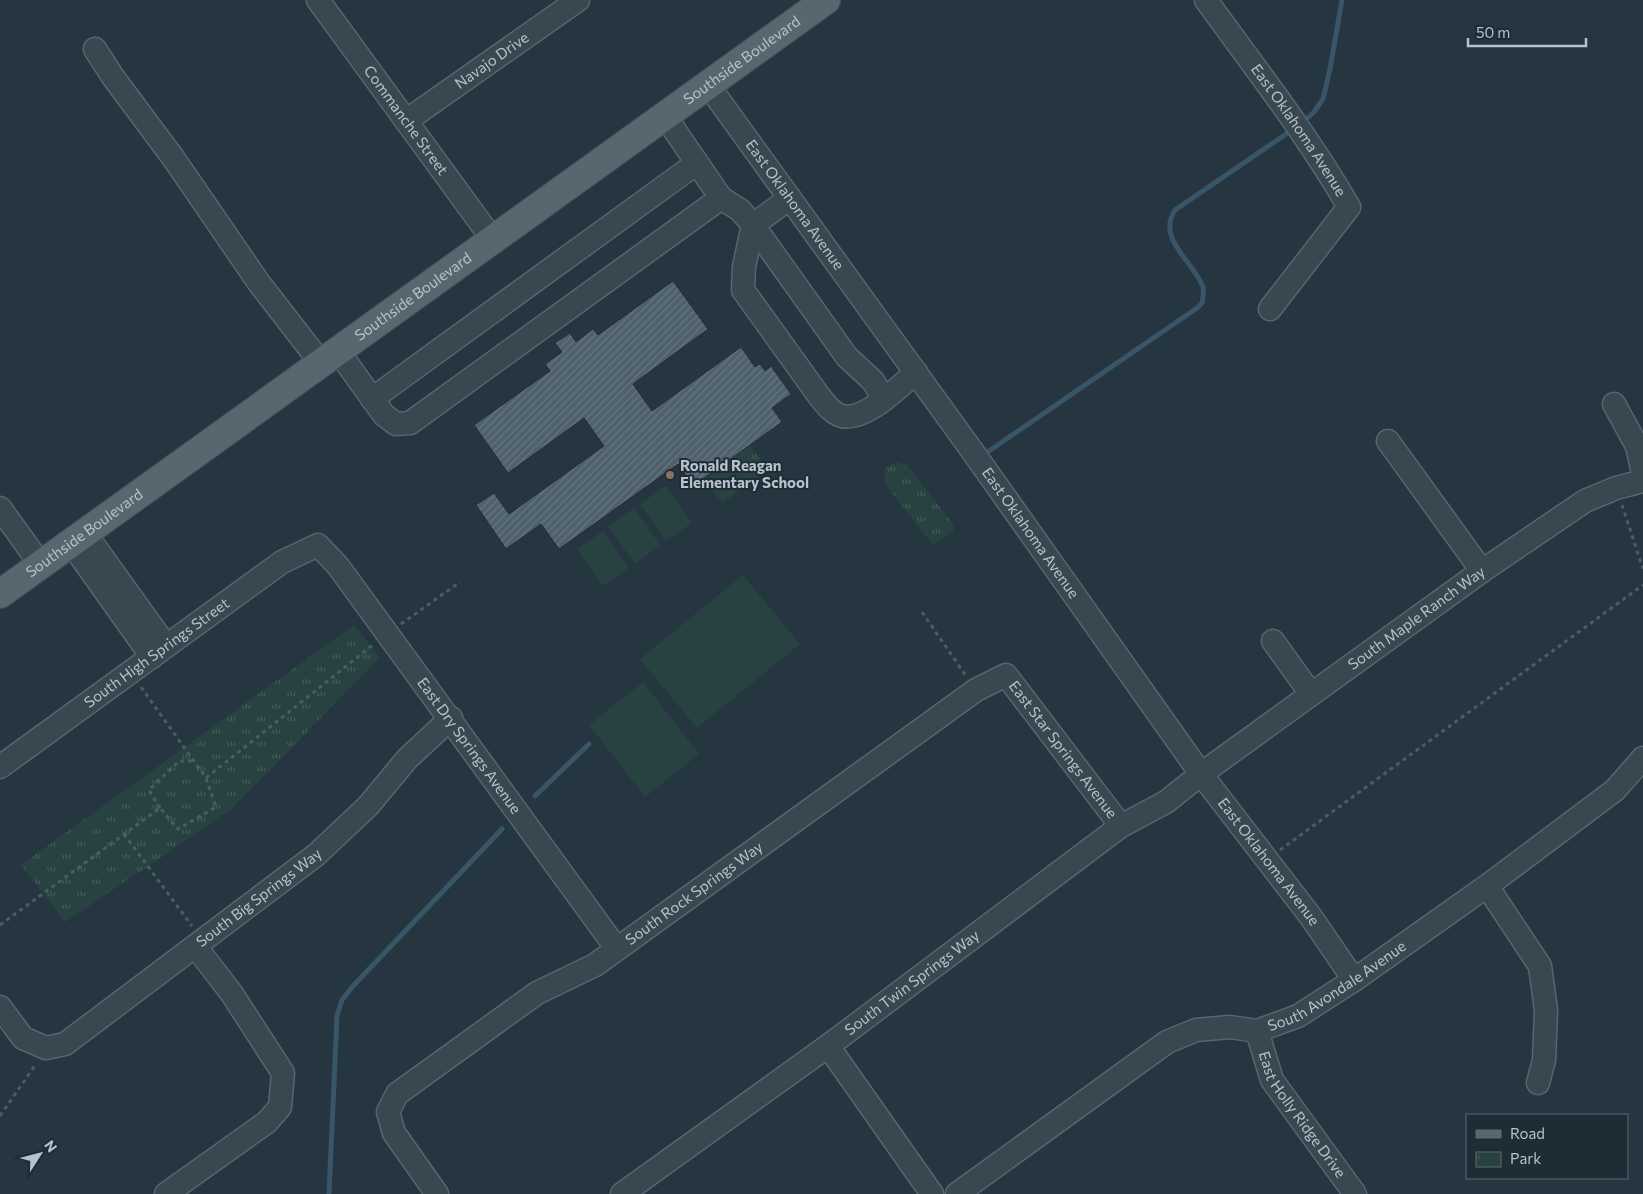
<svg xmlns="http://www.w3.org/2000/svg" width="1643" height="1194" viewBox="0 0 1643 1194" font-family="Commissioner,sans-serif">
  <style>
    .green { fill: #274240 }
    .park { fill: url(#park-tufts) }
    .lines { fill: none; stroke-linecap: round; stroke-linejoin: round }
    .stream { stroke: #395568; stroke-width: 5 }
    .building { fill: url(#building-hatch); stroke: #202e38 }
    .minor-casing { stroke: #57656e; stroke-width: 25 }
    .major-casing { stroke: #46535d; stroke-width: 30 }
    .path { stroke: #475f5e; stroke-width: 3; stroke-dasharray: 4 4; stroke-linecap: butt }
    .minor { stroke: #394750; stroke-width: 22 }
    .major { stroke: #576770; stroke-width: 28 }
    .education-dot { fill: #8d6e63; stroke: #1e2c36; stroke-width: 2 }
    .labels { text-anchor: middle; stroke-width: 4; stroke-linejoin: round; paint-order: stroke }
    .street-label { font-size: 15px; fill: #b6c2cb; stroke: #1e2c36 }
    .poi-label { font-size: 15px; font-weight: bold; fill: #b6c2cb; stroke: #1e2c36; text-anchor: start }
  </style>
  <defs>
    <pattern id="park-tufts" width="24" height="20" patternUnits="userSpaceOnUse" patternTransform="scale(1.25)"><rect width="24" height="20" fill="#274240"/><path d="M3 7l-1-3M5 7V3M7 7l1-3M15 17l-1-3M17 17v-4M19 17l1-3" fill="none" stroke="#445c5a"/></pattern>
    <pattern id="building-hatch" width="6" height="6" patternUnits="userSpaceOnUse" patternTransform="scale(1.25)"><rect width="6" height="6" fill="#4e606c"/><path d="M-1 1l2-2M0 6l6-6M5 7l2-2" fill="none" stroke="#657580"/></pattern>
  </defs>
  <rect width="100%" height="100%" fill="#253641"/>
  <!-- green -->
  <g class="green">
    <path d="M761,460L768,470L722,503L715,493Z"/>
    <path d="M665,486L692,523L666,541L640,504Z"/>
    <path d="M634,508L660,545L635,564L608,526Z"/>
    <path d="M603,531L629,568L603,586L577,549Z"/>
    <path d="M743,575L800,644L697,728L640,659Z"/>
    <path d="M643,682L699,754L645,797L589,725Z"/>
  </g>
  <!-- park -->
  <g class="park">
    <path d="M750,445L761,460L715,493L704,478Z"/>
    <path d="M896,462L907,465L953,524L954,530L933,545L885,484L884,469Z"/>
    <path d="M354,625L380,657L230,811L65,922L21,865Z"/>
  </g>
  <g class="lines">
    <!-- stream -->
    <g class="stream">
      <path d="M1303,122L1314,112L1323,99L1330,69L1342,0"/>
      <path d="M989,451L1197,308L1202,303C1203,298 1204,292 1203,287C1194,262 1156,239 1175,210L1289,132"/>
      <path d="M535,796L589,744"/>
      <path d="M329,1194L337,1016L342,1000L353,986L502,829"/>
    </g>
  </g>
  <!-- building -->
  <path class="building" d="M673,281L708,329L633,384L652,411L741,347L755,367L760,364L765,371L771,366L791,394L772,408L782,422L693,486L678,464L559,549L541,524L506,549L476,505L494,493L509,514L604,446L584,418L508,473L474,425L550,371L545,364L562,352L555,343L570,333L576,342L593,329L598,335Z"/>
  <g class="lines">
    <!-- minor casing -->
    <g class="minor-casing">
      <g id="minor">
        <path id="s1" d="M318,0L493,240"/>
        <path id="s2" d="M1206,0C1255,68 1307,134 1349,207L1270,309"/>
        <path d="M95,49L113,77L174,159L259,283L321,363"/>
        <path id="s3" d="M708,85L973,452L1201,774L1311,917L1354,980"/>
        <path d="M665,116L721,198L740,210L753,225L847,357L873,381L884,399"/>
        <path id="s4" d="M406,121L578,0"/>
        <path d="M790,198L753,225L744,267L743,290L819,396C825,403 830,411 839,415C862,425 900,386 916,372"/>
        <path d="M338,351L384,415L396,424L410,423L721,198"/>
        <path d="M372,399L697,163"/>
        <path d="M1614,404L1637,446L1643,473"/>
        <path d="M1388,441L1482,571"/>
        <path d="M0,508L41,565"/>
        <path d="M85,533L166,646"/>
        <path d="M71,543L152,657"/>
        <path d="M1273,641L1311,694"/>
        <path id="s5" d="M0,767L282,562L318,545L338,566L617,949"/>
        <path d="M1487,886L1540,966L1546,1010L1544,1060L1538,1083"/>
        <path id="s6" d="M0,1007L23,1038L46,1048L65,1044L316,855L368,806L407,759L451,718"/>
        <path id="s7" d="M1257,1031L1272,1080L1355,1194"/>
        <path d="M828,1046L932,1194"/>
        <path d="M166,1194L267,1122L280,1107L283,1073L232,994L196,947"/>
        <path id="s8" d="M437,1194L394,1133L388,1112L397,1094L537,993L595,965L976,690L1006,675L1121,826"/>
        <path id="s9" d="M622,1194L828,1046L1121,826L1166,802L1201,774L1482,571L1585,501L1616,488L1643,481"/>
        <path id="s10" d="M957,1194L1167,1042L1196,1030L1230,1027L1257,1031L1298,1016L1354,980L1487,886L1615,790L1643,758"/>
      </g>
    </g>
    <!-- major casing -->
    <g class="major-casing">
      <g id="major">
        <path id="s11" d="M0,594L826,0"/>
      </g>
    </g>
    <!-- path -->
    <g class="path">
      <path d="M1622,505L1643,569"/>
      <path d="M922,612L966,676"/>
      <path d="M401,624L460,582"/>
      <path d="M141,687L206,778L374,644"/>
      <path d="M160,808L149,790L179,761H194"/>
      <path d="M124,834L192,926"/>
      <path d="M1280,850L1643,585"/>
      <path d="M0,925L160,808L178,829L216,807L206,778"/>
      <path d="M0,1116L36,1064"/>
    </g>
    <!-- minor -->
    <use href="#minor" class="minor"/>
    <!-- major -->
    <use href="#major" class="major"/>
  </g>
  <!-- markers -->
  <circle class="education-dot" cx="670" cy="475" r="5"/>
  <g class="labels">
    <!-- street labels -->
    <g class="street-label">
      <text dy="5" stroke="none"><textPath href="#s4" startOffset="105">Navajo Drive</textPath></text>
      <text dy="5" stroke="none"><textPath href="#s11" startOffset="914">Southside Boulevard</textPath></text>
      <text dy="5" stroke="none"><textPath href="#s1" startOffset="149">Commanche Street</textPath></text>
      <text dy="5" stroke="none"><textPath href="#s2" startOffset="160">East Oklahoma Avenue</textPath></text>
      <text dy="5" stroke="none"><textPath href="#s3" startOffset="148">East Oklahoma Avenue</textPath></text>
      <text dy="5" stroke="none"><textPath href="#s11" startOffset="509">Southside Boulevard</textPath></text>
      <text dy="5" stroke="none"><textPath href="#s3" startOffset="552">East Oklahoma Avenue</textPath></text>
      <text dy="5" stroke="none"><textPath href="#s11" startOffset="104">Southside Boulevard</textPath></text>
      <text dy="5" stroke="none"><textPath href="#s9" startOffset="982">South Maple Ranch Way</textPath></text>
      <text dy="5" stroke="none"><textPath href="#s5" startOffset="194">South High Springs Street</textPath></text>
      <text dy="5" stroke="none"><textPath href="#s5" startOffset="640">East Dry Springs Avenue</textPath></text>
      <text dy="5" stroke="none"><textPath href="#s8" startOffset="951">East Star Springs Avenue</textPath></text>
      <text dy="5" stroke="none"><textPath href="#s3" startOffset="958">East Oklahoma Avenue</textPath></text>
      <text dy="5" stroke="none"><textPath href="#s8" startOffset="476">South Rock Springs Way</textPath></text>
      <text dy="5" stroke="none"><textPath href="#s6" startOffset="326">South Big Springs Way</textPath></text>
      <text dy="5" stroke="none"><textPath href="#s9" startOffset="359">South Twin Springs Way</textPath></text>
      <text dy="5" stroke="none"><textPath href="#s10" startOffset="444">South Avondale Avenue</textPath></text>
      <text dy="5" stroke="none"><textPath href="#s7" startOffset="96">East Holly Ridge Drive</textPath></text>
    </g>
    <!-- poi labels -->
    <g class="poi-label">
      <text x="680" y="471">Ronald Reagan<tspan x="680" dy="17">Elementary School</tspan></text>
    </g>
  </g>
  <!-- legend -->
  <rect x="1466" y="1114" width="162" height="65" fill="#1e2c36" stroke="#5b6872"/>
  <rect x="1476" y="1130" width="25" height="8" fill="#576770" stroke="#5b6872"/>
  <text x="1510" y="1139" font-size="15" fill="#b6c2cb">Road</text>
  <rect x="1476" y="1152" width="25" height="15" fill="url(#park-tufts)" stroke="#5b6872"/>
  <text x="1510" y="1164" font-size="15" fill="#b6c2cb">Park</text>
  <!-- north arrow -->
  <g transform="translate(40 1154) rotate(54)" stroke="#1e2c36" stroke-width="4" paint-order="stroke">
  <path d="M0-4L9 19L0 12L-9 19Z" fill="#b6c2cb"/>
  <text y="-8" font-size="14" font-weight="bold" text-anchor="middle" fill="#b6c2cb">N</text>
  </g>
  <!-- scale -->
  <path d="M1468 38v8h118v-8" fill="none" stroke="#b6c2cb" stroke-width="2.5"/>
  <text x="1476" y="38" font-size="15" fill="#b6c2cb" stroke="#1e2c36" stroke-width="4" paint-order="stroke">50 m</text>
</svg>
